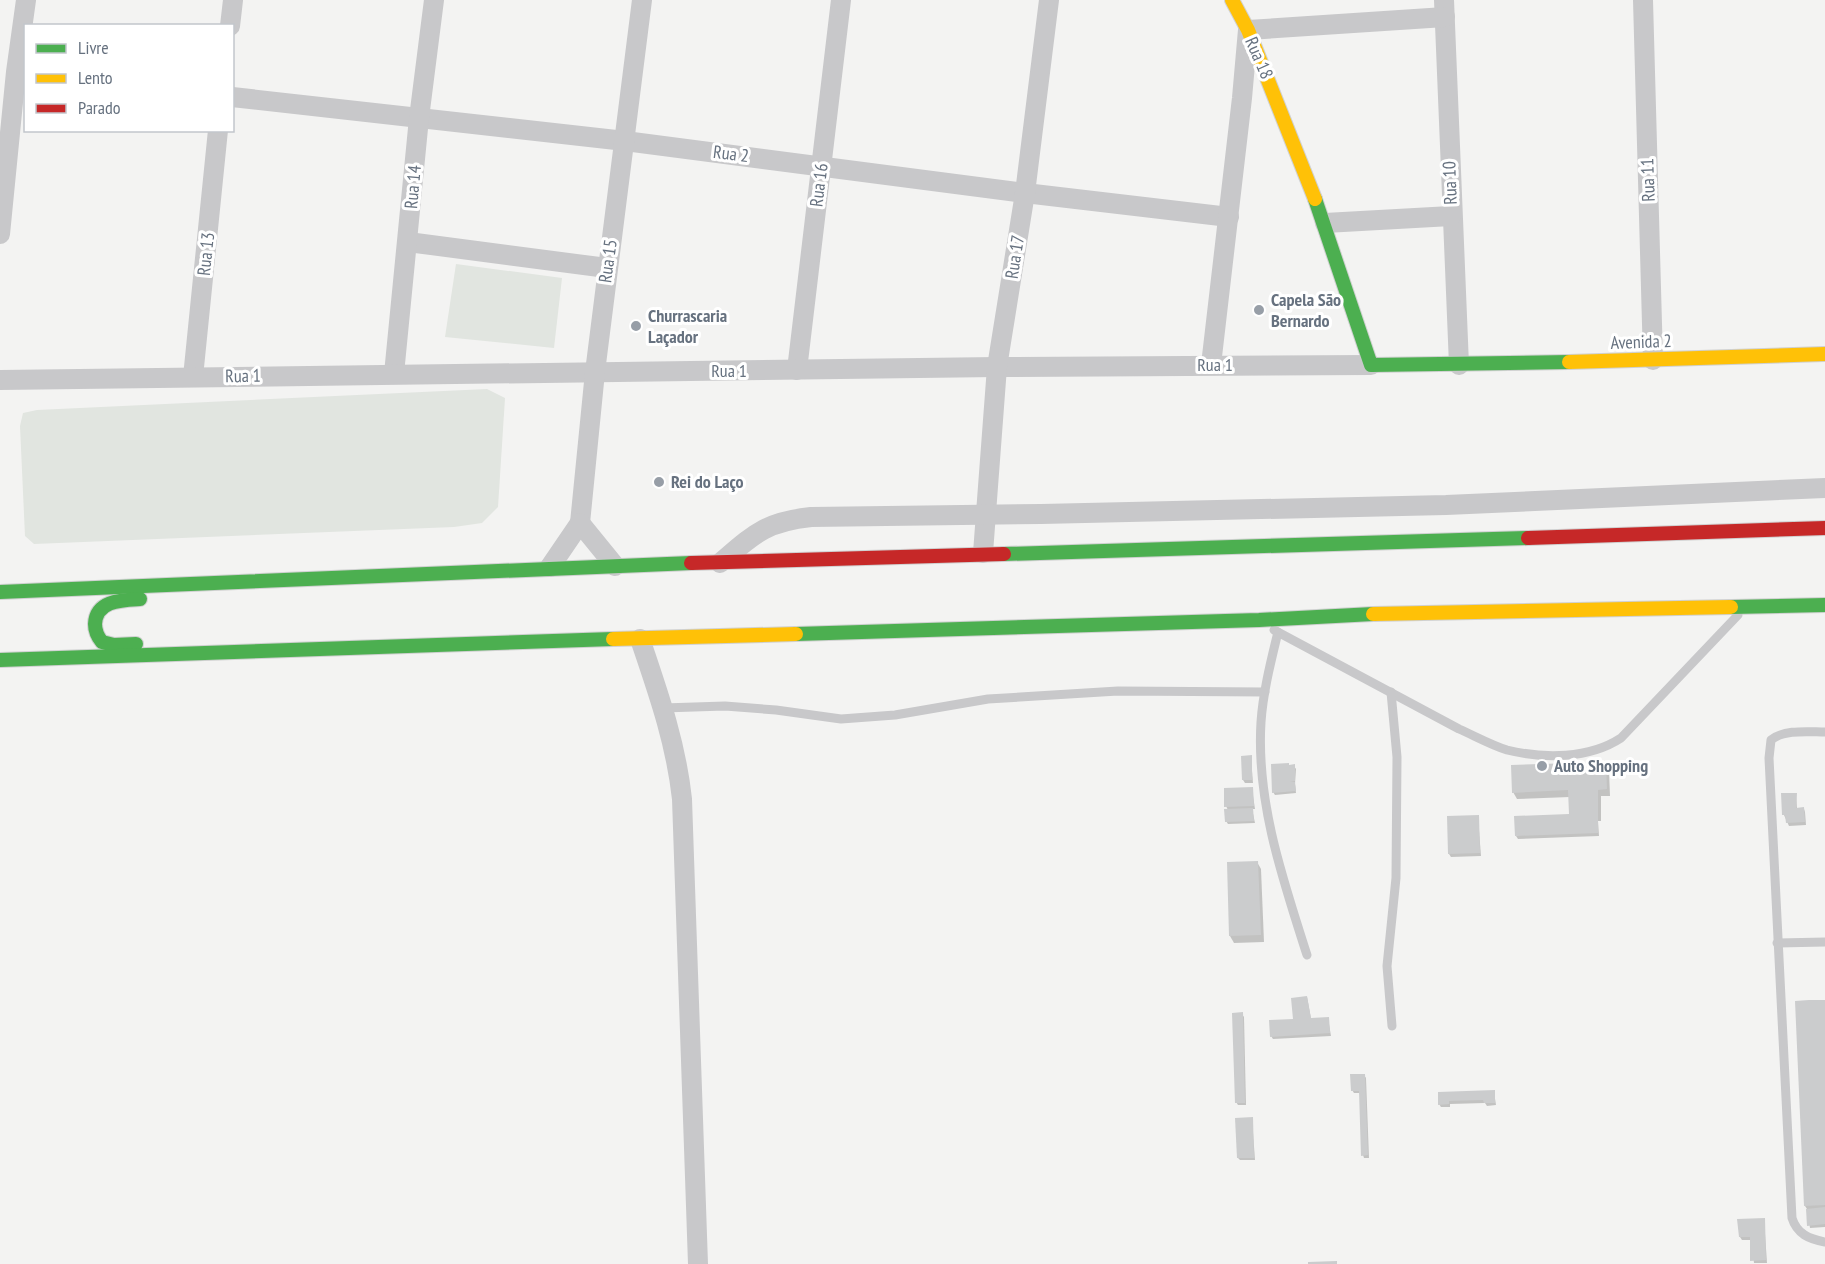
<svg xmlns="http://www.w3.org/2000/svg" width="1825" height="1264" viewBox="0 0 1825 1264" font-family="'PT Sans Narrow',sans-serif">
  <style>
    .green { fill: #e1e5e0 }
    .shadow { fill: #0003 }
    .building { fill: #cbcccd }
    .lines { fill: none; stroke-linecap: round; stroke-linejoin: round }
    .fast-casing { stroke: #d0d1d1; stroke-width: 16 }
    .slow-casing { stroke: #d0d1d1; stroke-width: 16 }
    .jam-casing { stroke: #d0d1d1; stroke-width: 16 }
    .lane { stroke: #c8c8ca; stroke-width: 9 }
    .street { stroke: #c8c8ca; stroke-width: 20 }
    .fast { stroke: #4caf50; stroke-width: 14 }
    .slow { stroke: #ffc107; stroke-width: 14 }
    .jam { stroke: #c62828; stroke-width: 14 }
    .poi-dot { fill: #979ea7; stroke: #fff; stroke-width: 2 }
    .labels { text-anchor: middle; stroke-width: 6; stroke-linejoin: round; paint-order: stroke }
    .street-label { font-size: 18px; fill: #66717f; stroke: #fff }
    .poi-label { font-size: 18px; font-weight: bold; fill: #66717f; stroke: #fff; text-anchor: start }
  </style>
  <rect width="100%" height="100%" fill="#f3f3f2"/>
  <!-- green -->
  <g class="green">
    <path d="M456,264L562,278L554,348L445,337Z"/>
    <path d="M487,389L505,398L498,507L482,523L454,527L34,544L25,536L20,426L23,413L37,410Z"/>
  </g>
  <!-- shadow -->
  <g class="shadow">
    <path d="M1251,757L1253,783H1245L1243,780Z"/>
    <path d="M1605,763L1609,770L1610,796H1601V821H1598L1599,836L1518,839L1516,836L1571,816L1570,797L1517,799L1513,792Z"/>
    <path d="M1290,766H1294L1296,769L1295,784L1296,793L1275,795L1273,792Z"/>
    <path d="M1252,789L1255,809H1252L1255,823L1228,824L1226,821L1228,810L1226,806Z"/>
    <path d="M1796,794L1797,809H1804L1805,812L1806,825L1789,826L1784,815Z"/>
    <path d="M1478,817L1481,856L1451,857L1449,854Z"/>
    <path d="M1257,862L1261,869L1264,942L1234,943L1230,936Z"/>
    <path d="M1307,997L1311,1019L1328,1018L1331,1036L1273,1039L1271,1036L1295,1020Z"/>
    <path d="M1825,1001V1227L1810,1228L1807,1209L1805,1206Z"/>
    <path d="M1242,1014L1244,1017L1246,1105H1238L1236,1102Z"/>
    <path d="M1364,1075L1366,1078L1369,1158H1364L1363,1155L1361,1093H1354L1352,1090Z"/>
    <path d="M1494,1092L1496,1105L1487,1106L1485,1103L1450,1104V1107H1441L1439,1104V1093Z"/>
    <path d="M1252,1119L1255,1160H1240L1238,1158Z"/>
    <path d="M1764,1219L1767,1263H1754L1751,1240H1742L1740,1237Z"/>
  </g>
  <!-- building -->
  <g class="building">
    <path d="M1252,755V780H1242L1241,756Z"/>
    <path d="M1606,762L1607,789L1598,790V833L1515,836L1514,816L1569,814L1568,790L1512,793L1511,765Z"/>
    <path d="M1289,763V765L1295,764V781H1290L1295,782L1296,791L1272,793L1271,764Z"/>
    <path d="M1253,787L1254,806L1224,807V788Z"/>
    <path d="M1781,793H1797L1796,808L1804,807L1805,822L1786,823L1785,815H1782Z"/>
    <path d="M1253,808L1254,821L1225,822L1224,809Z"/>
    <path d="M1479,815L1480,853L1448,854L1447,816Z"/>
    <path d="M1258,861L1261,935L1229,936L1227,862Z"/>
    <path d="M1307,996L1311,1018L1329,1017L1330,1033L1270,1037L1269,1020L1293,1019L1291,998Z"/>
    <path d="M1809,1000H1825V1205L1804,1206L1795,1001Z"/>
    <path d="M1243,1012L1245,1103H1235L1232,1013Z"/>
    <path d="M1350,1074H1365L1368,1155L1361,1156L1359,1091H1351Z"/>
    <path d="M1495,1090V1103H1484L1483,1100L1449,1101V1104L1438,1105V1092Z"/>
    <path d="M1253,1117L1254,1158H1237L1235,1118Z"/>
    <path d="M1825,1207V1224L1807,1226L1806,1209Z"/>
    <path d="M1765,1218L1766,1260L1750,1261V1237H1739L1737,1219Z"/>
    <path d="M1337,1261V1264H1308V1262Z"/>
  </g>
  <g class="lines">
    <!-- fast casing -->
    <g class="fast-casing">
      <g id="fast">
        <path d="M1315,199L1371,365L1569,362"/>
        <path d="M1004,554L1528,538"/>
        <path d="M0,592L691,563"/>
        <path d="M1731,607L1825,605"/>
        <path d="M796,634L1259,620L1373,614"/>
        <path d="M136,644L114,645L102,642C97,636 95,631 95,624C96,600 122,600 140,599"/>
        <path d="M0,660L613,639"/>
      </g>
    </g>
    <!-- slow casing -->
    <g class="slow-casing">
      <g id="slow">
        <path d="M1232,0L1248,30L1315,199"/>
        <path d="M1569,362L1825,354"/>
        <path d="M1373,614L1731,607"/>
        <path d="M613,639L796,634"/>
      </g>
    </g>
    <!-- jam casing -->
    <g class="jam-casing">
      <g id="jam">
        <path d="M1528,538L1825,528"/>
        <path d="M691,563L1004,554"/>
      </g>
    </g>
    <!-- lane -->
    <g class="lane">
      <path d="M1274,630L1459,729C1475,736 1491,745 1507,750C1544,759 1589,759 1621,738L1738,615"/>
      <path d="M1278,632C1271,661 1263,692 1261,722C1256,802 1283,880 1307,955"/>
      <path d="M1391,692L1397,757L1396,878L1387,966L1392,1026"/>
      <path d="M663,708L725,706L776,710L841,719L895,715L988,699L1118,691L1265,692"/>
      <path d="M1825,732C1809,732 1784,729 1771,740L1769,758L1792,1218C1797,1234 1809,1239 1825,1242"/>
      <path d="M1777,943L1825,942"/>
    </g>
    <!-- street -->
    <g class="street">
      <path d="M1444,0L1459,365"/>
      <path d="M1643,0L1653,360"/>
      <path d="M230,26L233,0"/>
      <path d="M232,97L625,141L1025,193L1229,217"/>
      <path d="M1325,223L1451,216"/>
      <path d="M0,234L16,72L26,0"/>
      <path d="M408,242L607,268"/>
      <path d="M1211,365L1242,98L1248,30L1445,17"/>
      <path d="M797,370L841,0"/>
      <path d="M394,374L419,118L434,0"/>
      <path d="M193,377L218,130"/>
      <path d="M0,380L997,367L1371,365"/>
      <path d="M580,523L595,372L642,0"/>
      <path d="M983,553L997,367L1025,193L1049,0"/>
      <path d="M720,563C754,534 765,522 811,517L1041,514L1446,505L1825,488"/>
      <path d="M550,567L580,523L615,566"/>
      <path d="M640,639C658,692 676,743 682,799L698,1264"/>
    </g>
    <!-- fast -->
    <use href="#fast" class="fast"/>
    <!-- slow -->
    <use href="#slow" class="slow"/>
    <!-- jam -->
    <use href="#jam" class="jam"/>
  </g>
  <!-- markers -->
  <g class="poi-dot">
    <circle cx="1259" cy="310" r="6"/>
    <circle cx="636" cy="326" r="6"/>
    <circle cx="659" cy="482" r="6"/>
    <circle cx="1542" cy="766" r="6"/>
  </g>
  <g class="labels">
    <!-- street labels -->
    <g class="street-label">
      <text transform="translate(1259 58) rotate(66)" y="6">Rua 18</text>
      <text transform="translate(731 154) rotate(7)" y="6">Rua 2</text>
      <text transform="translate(1648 180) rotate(-92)" y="6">Rua 11</text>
      <text transform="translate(1450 183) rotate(-92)" y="6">Rua 10</text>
      <text transform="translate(819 185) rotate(-83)" y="6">Rua 16</text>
      <text transform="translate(413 187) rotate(-85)" y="6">Rua 14</text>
      <text transform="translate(206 254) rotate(-84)" y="6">Rua 13</text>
      <text transform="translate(1015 257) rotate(-81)" y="6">Rua 17</text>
      <text transform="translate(608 261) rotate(-82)" y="6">Rua 15</text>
      <text transform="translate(1641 342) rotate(-2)" y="6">Avenida 2</text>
      <text x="1215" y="371">Rua 1</text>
      <text x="729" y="377">Rua 1</text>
      <text transform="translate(243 376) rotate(-1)" y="6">Rua 1</text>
    </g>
    <!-- poi labels -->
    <g class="poi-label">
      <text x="1271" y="306">Capela São<tspan x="1271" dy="21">Bernardo</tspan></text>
      <text x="648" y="322">Churrascaria<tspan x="648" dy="21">Laçador</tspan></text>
      <text x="671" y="488">Rei do Laço</text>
      <text x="1554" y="772">Auto Shopping</text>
    </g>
  </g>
  <!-- legend -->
  <rect x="24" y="24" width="210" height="108" fill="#ffffff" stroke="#c2c6cc" stroke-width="1.5"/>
  <rect x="36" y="44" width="30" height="9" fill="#4caf50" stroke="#c2c6cc" stroke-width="1.5"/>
  <text x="78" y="54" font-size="18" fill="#66717f">Livre</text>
  <rect x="36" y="74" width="30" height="9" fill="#ffc107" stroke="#c2c6cc" stroke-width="1.5"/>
  <text x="78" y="84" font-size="18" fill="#66717f">Lento</text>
  <rect x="36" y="104" width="30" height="9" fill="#c62828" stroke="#c2c6cc" stroke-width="1.5"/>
  <text x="78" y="114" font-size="18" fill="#66717f">Parado</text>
</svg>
